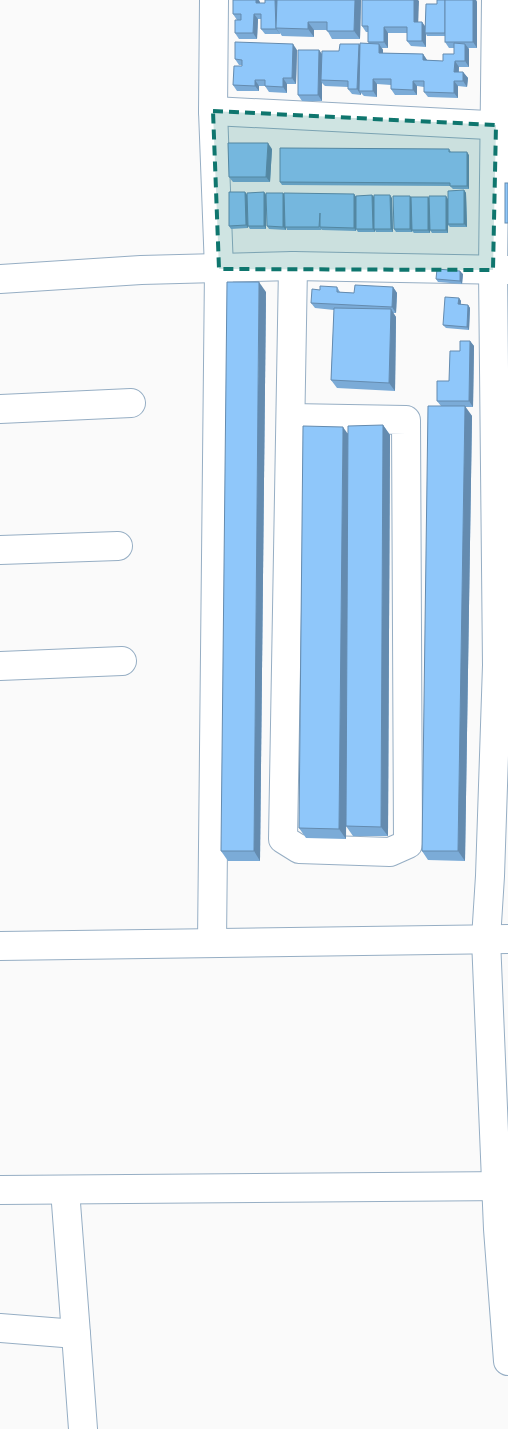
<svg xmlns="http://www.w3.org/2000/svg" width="508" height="1429" viewBox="0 0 508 1429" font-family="Quicksand,sans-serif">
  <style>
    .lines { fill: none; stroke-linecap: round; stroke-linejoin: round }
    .minor-casing { stroke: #96aec4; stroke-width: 30 }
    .minor { stroke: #fff; stroke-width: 28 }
    .wall { fill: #7babd7; fill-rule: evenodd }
    .shaded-wall { fill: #648baf }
    .building { fill: #8fc7fa; stroke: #648baf }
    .marked { fill: #0f766e; fill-opacity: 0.2; stroke: #0f766e; stroke-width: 4; stroke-dasharray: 10 6; stroke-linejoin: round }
  </style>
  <rect width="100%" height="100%" fill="#fafafa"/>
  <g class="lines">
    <!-- minor casing -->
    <g class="minor-casing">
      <g id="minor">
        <path d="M496,0L493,270L497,665L490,876L486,939L498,1229L508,1361"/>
        <path d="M213,111L508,126"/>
        <path d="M0,279L141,270L293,266L508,270"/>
        <path d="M0,409L131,403"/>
        <path d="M291,418L406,420L408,844L390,852L299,849L283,839L293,266"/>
        <path d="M0,550L118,546"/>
        <path d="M0,666L122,661"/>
        <path d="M212,943L219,269L213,111L214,0"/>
        <path d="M0,946L508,939"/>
        <path d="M0,1190L508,1186"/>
        <path d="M0,1328L76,1334L65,1190"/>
        <path d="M76,1334L83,1429"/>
      </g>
    </g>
    <!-- minor -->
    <use href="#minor" class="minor"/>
  </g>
  <!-- wall -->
  <g class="wall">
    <path d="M265,0H361L360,39H332L327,30H314V37L282,36L280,33V34H265L261,29V19H258L257,39H239L235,33L237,20L233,14L260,2V3H265Z"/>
    <path d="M362,0H418V22H422L425,26L437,4L445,0H476L477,2V48H468L469,49V67H459V72H463L468,78L467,87L458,86V98L428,97L424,92V87L417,86V95H395L391,89V85L377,84V97L364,96L361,93V95L352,94L348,89V87L325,86L322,83V101H302L298,95L319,50L322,54L339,51L359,44L360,46L369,43L368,42V32H366L362,26ZM388,33H407V41L411,46L426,47V34L427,36H445V42L449,48H454V54L443,61L427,60L423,54L383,53V50L382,48H388Z"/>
    <path d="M297,50L296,84H287V93L269,92L265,86H259V91H237L233,85L242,66V65H239L235,59Z"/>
    <path d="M272,149L270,182H233L229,177Z"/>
    <path d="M449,149L451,152L469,155V189H453L450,186L282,185L280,182Z"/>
    <path d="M464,190L466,193L467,227H450L448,225V233H432L430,230V233H414L412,231V232H396L394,229L410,196L411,198L428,197L429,198L448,199Z"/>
    <path d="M245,192L247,195L264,192L266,195V229H250L248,226V228L231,229L229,226Z"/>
    <path d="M283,193L284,195L354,194L356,197L372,195L374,197L392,198L393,232H376L375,230V232H358L356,229V220V231L322,230L321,229V230H287L286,227V230L269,229L267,226Z"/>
    <path d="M463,274L462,284L438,282L436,279Z"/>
    <path d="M337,287L340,292L354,293L393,287L397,293L396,313H393L396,317L395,391L337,388L331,380L334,310L315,308L311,303L320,290Z"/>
    <path d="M266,292L260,861H228L221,851Z"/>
    <path d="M459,298L461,301V305H468L470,308L469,330L446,328L443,325Z"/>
    <path d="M470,341L474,346L473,407H465L472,416L465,861L428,860L422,851L441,406L437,401L449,381L460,351Z"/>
    <path d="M383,425L390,435L388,836H353L346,826V839L306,838L299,828L348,434Z"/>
  </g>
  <!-- shaded-wall -->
  <g class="shaded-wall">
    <path d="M256,0H259L260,2V9L256,3Z"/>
    <path d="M275,0H279L276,28L280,34L276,29Z"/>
    <path d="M355,0H361L360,39L354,31Z"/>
    <path d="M414,0H418L419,1L418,28L414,22Z"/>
    <path d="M473,0H476L477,2V48L473,42Z"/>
    <path d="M254,14L258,19L257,39L253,33Z"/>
    <path d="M308,22L314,30V37L308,29Z"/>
    <path d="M422,22L426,28L425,33L426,34V47L422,41Z"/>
    <path d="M384,27L388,33V48L384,42Z"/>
    <path d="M293,44L297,50L296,84L292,78Z"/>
    <path d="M359,44L363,50L359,91L361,93V95L357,89Z"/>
    <path d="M379,44L383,50V58L379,53Z"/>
    <path d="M465,44L469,49V67L465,61Z"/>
    <path d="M319,50L323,56L321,80L322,83V101L318,95Z"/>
    <path d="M423,54L427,60V66L423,60Z"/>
    <path d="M455,61L459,67L458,77L454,72Z"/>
    <path d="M463,72L468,78L467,87L463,81Z"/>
    <path d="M283,78L287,84V93L283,87Z"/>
    <path d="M373,79L377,84V97L373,91Z"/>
    <path d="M255,80L259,86V91L255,86Z"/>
    <path d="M413,81L417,86V95L413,90Z"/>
    <path d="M454,81L458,86V98L454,93Z"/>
    <path d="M268,143L272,149L270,182L266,177Z"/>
    <path d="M467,152L469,155V189L467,186Z"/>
    <path d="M464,190L466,193L467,227L464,224Z"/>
    <path d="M245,192L247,195L248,228L246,225Z"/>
    <path d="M264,192L266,195V229L264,226Z"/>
    <path d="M283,193L285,196L286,230L283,227Z"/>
    <path d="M354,194L356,197V231L354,228Z"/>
    <path d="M372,195L375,198V232L373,229Z"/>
    <path d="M390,195L392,198L393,232L391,229Z"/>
    <path d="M410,196L412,199V232L410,229Z"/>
    <path d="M446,196L448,199V233L446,230Z"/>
    <path d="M428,197L430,200V233L428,230Z"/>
    <path d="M460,271L463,274L462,284L460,281Z"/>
    <path d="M259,282L266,292L260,861L254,851Z"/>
    <path d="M393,287L397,293L396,313L392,307Z"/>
    <path d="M459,298L461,301L460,308L458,304Z"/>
    <path d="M468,305L470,308L469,330L467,327Z"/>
    <path d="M391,309L396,317L395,391L389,383Z"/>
    <path d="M470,341L474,346L473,407L469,401Z"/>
    <path d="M465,406L472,416L465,861L458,851Z"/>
    <path d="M383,425L390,435L388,836L381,827Z"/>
    <path d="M343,427L350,437L346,839L339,829Z"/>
  </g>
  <!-- building -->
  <g class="building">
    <path d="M233,0H256V3H265V0H275L276,29H261V14H254L253,33H235V20H241V14H233Z"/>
    <path d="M277,0H355L354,31H327V22H308V29L276,28Z"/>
    <path d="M362,0H414V22H422V41H407V27H384V42H368V26H362Z"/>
    <path d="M437,0H445V33H425L426,4H437Z"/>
    <rect x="445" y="0" width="28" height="42"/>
    <path d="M235,42L293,44L292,78H283V87L265,86V80H255V86L233,85L234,66H242V60L235,59Z"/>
    <path d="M360,43L379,44V53L423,54V60L443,61V54H454V43L465,44V61H455L454,72H463V81H454V93L424,92V81H413V90L391,89V79H373V91H359Z"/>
    <path d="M340,44H359L357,89H348V81L321,80L322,51H339Z"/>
    <path d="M298,50H319L318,95H298Z"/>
    <path d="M228,143H268L266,177H229Z"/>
    <path d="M280,148L449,149V152H467V186H450V183L280,182Z"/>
    <rect x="505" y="183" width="3" height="40"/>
    <path d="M464,190V224H448V191Z"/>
    <path d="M229,192H245L246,225L229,226Z"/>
    <path d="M264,192V226H248L247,193Z"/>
    <path d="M266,193H283V227L267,226Z"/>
    <path d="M284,193L354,194V228L320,227V213L319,227H285Z"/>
    <path d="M372,195L373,229H356V196Z"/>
    <path d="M374,195H390L391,229H374Z"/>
    <path d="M393,196H410V229H394Z"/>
    <path d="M429,196H446V230H430Z"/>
    <path d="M411,197H428V230H412Z"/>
    <path d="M437,269L460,271V281L436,279Z"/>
    <path d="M227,282H259L254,851H221Z"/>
    <path d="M355,285L393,287L392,307L311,303L312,289L320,290V286L337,287V292L354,293Z"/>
    <path d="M445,297L459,298L458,304L468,305L467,327L443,325Z"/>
    <path d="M334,308L391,309L389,383L331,380Z"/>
    <path d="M460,341H470L469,401H437V381H449L450,351H460Z"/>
    <path d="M428,406H465L458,851H422Z"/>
    <path d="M383,425L381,827L346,826L348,426Z"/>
    <path d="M303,426L343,427L339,829L299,828Z"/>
  </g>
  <!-- marked area -->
  <path class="marked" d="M213,111L496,125L493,270L219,269Z"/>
</svg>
